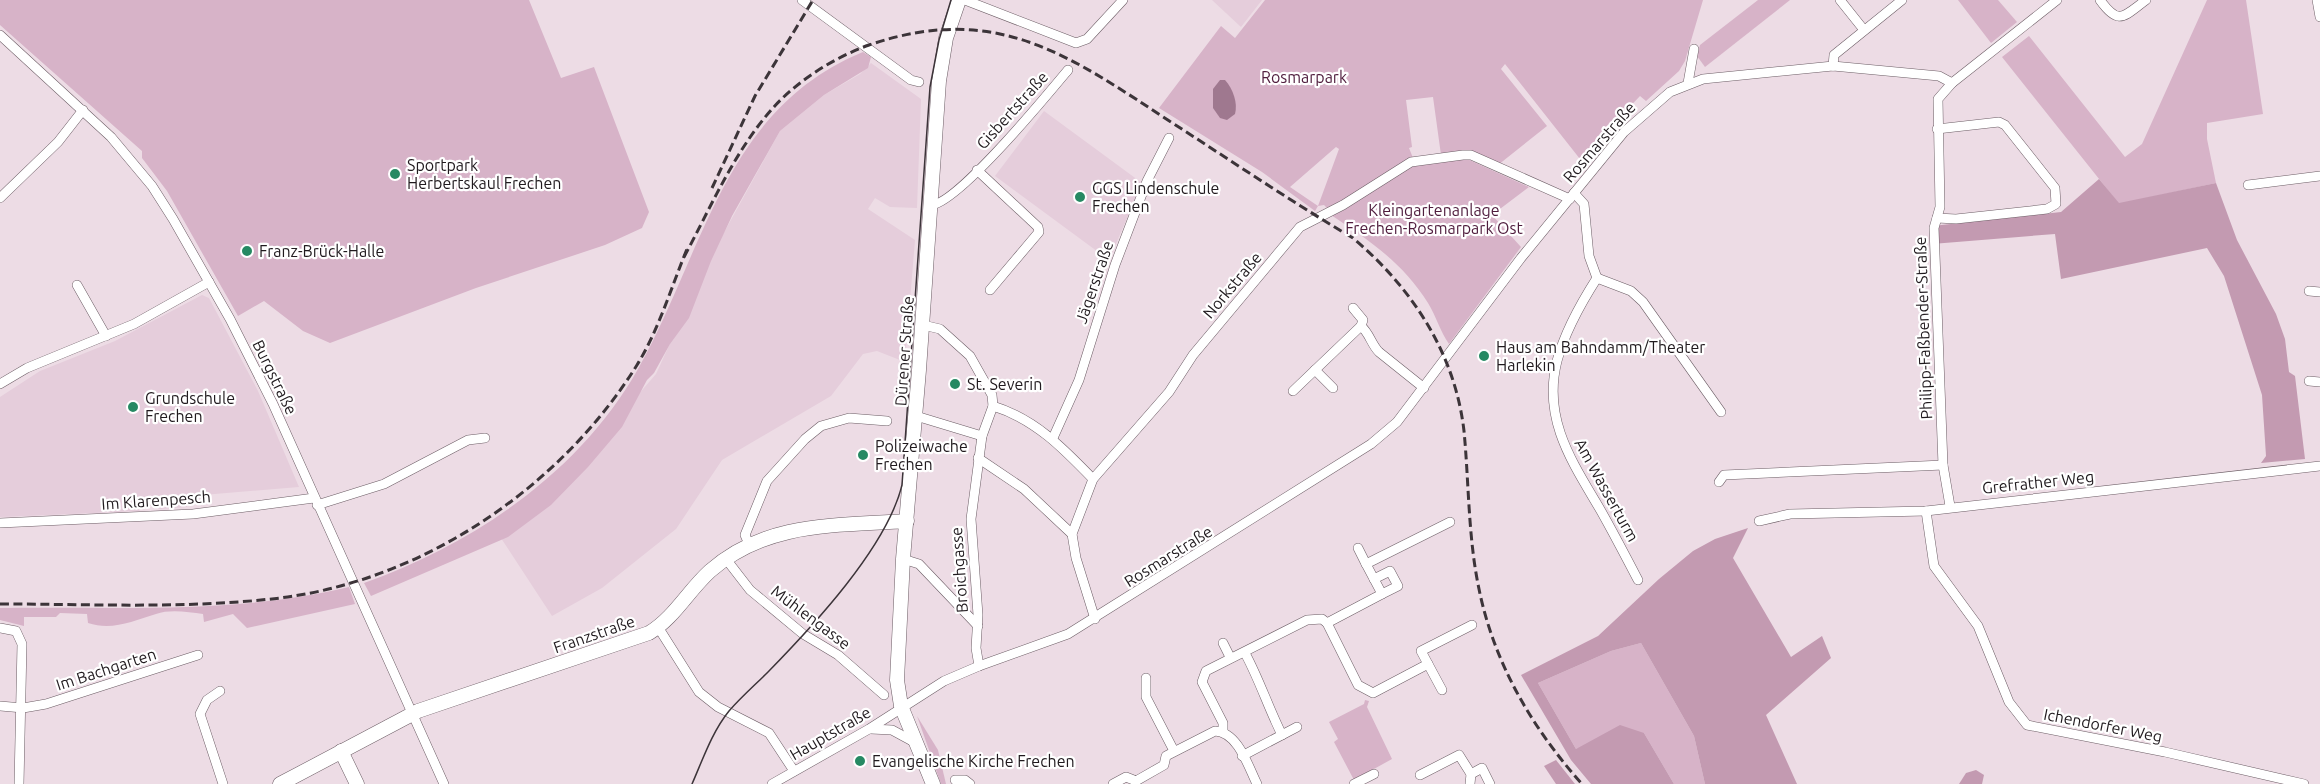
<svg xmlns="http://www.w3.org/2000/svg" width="2320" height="784" viewBox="0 0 2320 784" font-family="Ubuntu,sans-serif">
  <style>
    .built { fill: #e5cddb }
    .green { fill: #d7b3c8; fill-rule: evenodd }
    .forest { fill: #c39ab1 }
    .water { fill: #9f788f }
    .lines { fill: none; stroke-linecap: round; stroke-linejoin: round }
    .street-casing { stroke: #6c5d65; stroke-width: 10 }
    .secondary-casing { stroke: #6c5d65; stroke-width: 15 }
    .street { stroke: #fff; stroke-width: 9 }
    .secondary { stroke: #fff; stroke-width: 14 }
    .tram { stroke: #3c3439; stroke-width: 1.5 }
    .rail { stroke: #3c3439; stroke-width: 3; stroke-dasharray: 9 4.5; stroke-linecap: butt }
    .poi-dot { fill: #268963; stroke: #fff; stroke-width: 2 }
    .labels { text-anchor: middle; stroke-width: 4.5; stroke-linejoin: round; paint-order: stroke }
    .park-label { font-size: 16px; fill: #4f1c3d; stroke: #fff }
    .street-label { font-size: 16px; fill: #201a1e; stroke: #fff }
    .poi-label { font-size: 16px; fill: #201a1e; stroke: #fff; text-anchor: start }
  </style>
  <rect width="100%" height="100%" fill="#eddce5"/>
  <!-- built -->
  <g class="built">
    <path d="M1212,0H1262L1241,27Z"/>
    <path d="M871,63L921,99L917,208L890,207L875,198L868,209L915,240L905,362L877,351L863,354L831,396L722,460L676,529L602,588L552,616L497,532L586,455L656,374L705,267L780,131L824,95L860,74Z"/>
    <path d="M1044,111L1142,183L1109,260L995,176Z"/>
    <path d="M202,295L209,298L258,391L299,487L191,496L187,500V507L159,509L156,505L143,507L139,511L0,517V397L40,371L115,341Z"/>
  </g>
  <!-- green -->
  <g class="green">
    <path d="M0,0H529L561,78L594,67L649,212L642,228L605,245L476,288L330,343L303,331L264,301L238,316L167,191L142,158V151L0,25Z"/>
    <path d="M1265,0H1703L1685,61L1679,71L1646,101L1640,96L1580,159L1505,64L1501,69L1547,126L1498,165L1469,152L1441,155L1433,97L1406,100L1412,147L1409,148L1413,158L1401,163L1329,210L1324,205L1318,206L1315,211L1262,172L1159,108L1221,26L1235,38ZM1336,147L1339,149L1318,206L1290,187Z"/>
    <path d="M1758,0H1790L1705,67L1697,56L1700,45Z"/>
    <path d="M1958,0H1998L2017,22L1991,43Z"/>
    <path d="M2207,0H2246L2263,114L2207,123V139L2216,183L2119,204L2002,57L2029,36L2125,157L2142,144Z"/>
    <path d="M863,52L871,57L868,68L824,95L780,131L732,216L711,261L689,318L670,344L654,373L647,380L622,427L588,467L551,505L508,537L371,596L364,583C474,544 580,472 638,369C704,252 724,109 863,52Z"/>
    <path d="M1465,158L1529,187L1492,215L1521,247L1449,344C1440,331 1436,316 1428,303C1403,263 1369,240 1331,215L1409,166Z"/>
    <path d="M349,587L355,604L247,628L233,614L204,622L203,614C188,612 170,609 156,614C133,621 112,631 88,623L87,614L60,613L56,617H24V626L0,620V608C120,606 231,615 349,587Z"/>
    <path d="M1641,643L1694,736L1705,784H1674L1644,733L1576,749L1538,683L1611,651Z"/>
    <path d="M1365,700L1369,701L1367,707L1392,759L1354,780L1334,742L1338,739L1329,722L1364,704Z"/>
    <path d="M917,716L938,750L946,784H941Z"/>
  </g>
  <!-- forest -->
  <g class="forest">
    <path d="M2099,179L2119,203L2216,183L2237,240L2276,314L2285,339L2289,372L2295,376L2305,459L2261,463L2266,456L2262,395L2224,276L2207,248L2061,279L2055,234L1932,244V226L2061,212Z"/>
    <path d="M1748,528L1733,558L1791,657L1822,636L1831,658L1766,715L1797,784H1705L1694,736L1641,643L1611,651L1538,683L1576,749L1620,725L1644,733L1674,784H1591L1571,760L1521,675L1598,636L1659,579L1693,551L1715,539Z"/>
    <path d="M1556,760L1575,784H1556L1544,766Z"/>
    <path d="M1976,770L1984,775L1982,784H1959L1966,773Z"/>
  </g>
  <!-- water -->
  <path class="water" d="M1220,80H1225C1233,89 1238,103 1235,114L1227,120L1220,118L1213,108V89Z"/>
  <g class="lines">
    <!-- street casing -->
    <g class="street-casing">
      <g id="street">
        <path d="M802,0L911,80L919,82"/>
        <path d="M965,0L1076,43L1087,39L1123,0"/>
        <path d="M1840,0L1864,30"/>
        <path d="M2100,0C2119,26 2123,17 2146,0"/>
        <path d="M2317,0L2320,17"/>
        <path d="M0,35L111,137L152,186L173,219L230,319L273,404L444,784"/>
        <path d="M1833,66L1834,55L1902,0"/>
        <path d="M1688,83L1694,49"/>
        <path d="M1937,129L1999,122L2005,125L2055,188L2056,204L2047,209L1956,219L1937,218"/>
        <path d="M977,170L1038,227L1039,232L990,290"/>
        <path d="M2248,185L2320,176"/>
        <path d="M1574,193L1584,204L1589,256L1597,278C1581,303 1565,331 1557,361C1542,420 1573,463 1601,511C1614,534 1626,557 1638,580"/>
        <path d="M0,198L58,142L83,110"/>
        <path d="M930,205C955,207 1048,94 1068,70"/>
        <path d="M1597,278L1631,291L1643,302L1721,412"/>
        <path d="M77,285L106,336"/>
        <path d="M2309,291L2320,292"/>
        <path d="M923,325L940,329L970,356L992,395L993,406L982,436L971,519L978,615L976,648L979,666"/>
        <path d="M1361,326C1370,334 1371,344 1379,352L1424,388"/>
        <path d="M1315,370L1333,388"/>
        <path d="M2309,381L2320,382"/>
        <path d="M0,384L27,368L134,324L209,282"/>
        <path d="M1293,391L1361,326L1363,320L1353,308"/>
        <path d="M993,406C1035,419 1063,448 1093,479"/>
        <path d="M916,416L982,436"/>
        <path d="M1053,438L1079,380L1115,265L1147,181L1169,138"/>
        <path d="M978,458L1024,489L1072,534"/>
        <path d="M1719,482L1724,475L1943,465"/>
        <path d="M317,505L384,484L468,440L485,438"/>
        <path d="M1950,506L1943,465L1934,228L1940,207L1938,99L1952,83L2057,0"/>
        <path d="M1926,511L1934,566L1978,626L2009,702L2027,725L2165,752L2304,784"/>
        <path d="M1759,521L1790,514L1926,511L2320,466"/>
        <path d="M0,523L193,514L314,498"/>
        <path d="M749,544L745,535L767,481L805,439L821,426L849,418L887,421"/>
        <path d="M1358,548L1366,564"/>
        <path d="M726,559L750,590L803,634L838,655L884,695"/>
        <path d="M903,559L919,564L978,626"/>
        <path d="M1374,579L1390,571L1398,586L1382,594"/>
        <path d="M1095,619L1076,558L1072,534L1093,479L1169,392L1193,355L1300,227L1343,205L1411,162L1463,155H1471L1570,199"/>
        <path d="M1327,623L1358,685L1373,693L1428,664L1421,651L1472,625"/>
        <path d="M658,627L699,692L718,707L769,733L794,771"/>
        <path d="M0,628L16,631L22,644L19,784"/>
        <path d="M1223,643L1230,657"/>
        <path d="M1245,653C1260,681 1268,707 1282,735"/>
        <path d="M1428,664L1442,690"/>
        <path d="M1146,678V697L1174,751"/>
        <path d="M220,691L207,700L200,714L223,784"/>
        <path d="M0,706L23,708L46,704L198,655"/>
        <path d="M871,729L892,730L916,743"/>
        <path d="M1223,732V723L1202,682L1206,671L1307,620L1322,619L1327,623L1382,594L1366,564L1450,522"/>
        <path d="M1242,756L1297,727"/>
        <path d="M1471,774L1482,768L1490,784"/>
        <path d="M1420,775L1459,755L1471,774L1470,784"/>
        <path d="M955,780H965L970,784"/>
        <path d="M772,784L869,729L944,681L979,666L1068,634L1371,444L1397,422L1521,258L1624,132L1670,92L1703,79L1833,66L1939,76L1952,83"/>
        <path d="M1113,784L1126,777L1136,781L1164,765L1166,756L1215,731C1238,732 1248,766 1257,784"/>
        <path d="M1354,784L1374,774"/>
      </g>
    </g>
    <!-- secondary casing -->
    <g class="secondary-casing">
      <g id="secondary">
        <path d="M341,751L357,784"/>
        <path d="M280,784L418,711L649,633C674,618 688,591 710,571C767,521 836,526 907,521"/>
        <path d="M933,784L901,706L897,680L903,559L919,370L939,81L946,38L959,0"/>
      </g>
    </g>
    <!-- street -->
    <use href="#street" class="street"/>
    <!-- secondary -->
    <use href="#secondary" class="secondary"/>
    <!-- tram -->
    <path class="tram" d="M692,784C703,759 712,732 729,711C741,697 755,685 768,672C813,626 887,547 902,485L930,87L939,40L951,0"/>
    <!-- rail -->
    <g class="rail">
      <path d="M712,188L755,96L813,0"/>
      <path d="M684,257C711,207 734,152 772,109C797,81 833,58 869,45C998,1 1071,57 1174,124C1233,162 1292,202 1353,238C1412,288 1455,353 1464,431C1469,483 1468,537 1479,589C1494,663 1532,728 1582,784"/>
      <path d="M0,604C93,604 188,609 280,598C424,580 561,487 637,365C659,329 671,288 687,249"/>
    </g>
  </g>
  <!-- markers -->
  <g class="poi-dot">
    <circle cx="395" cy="174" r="6"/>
    <circle cx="1080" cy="197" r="6"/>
    <circle cx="247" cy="251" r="6"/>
    <circle cx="1484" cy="356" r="6"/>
    <circle cx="955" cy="384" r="6"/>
    <circle cx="133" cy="407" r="6"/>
    <circle cx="863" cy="455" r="6"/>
    <circle cx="860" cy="761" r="6"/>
  </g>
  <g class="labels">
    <!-- park labels -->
    <g class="park-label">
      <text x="1304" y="83">Rosmarpark</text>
      <text x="1434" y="216">Kleingartenanlage<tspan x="1434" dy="18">Frechen-Rosmarpark Ost</tspan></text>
    </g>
    <!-- street labels -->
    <g class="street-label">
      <text transform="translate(1012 110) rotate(-48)" y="6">Gisbertstraße</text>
      <text transform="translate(1599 142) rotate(-49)" y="6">Rosmarstraße</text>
      <text transform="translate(1094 282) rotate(-71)" y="6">Jägerstraße</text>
      <text transform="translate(1232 285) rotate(-50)" y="6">Norkstraße</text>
      <text transform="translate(1923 328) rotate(-92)" y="6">Philipp-Faßbender-Straße</text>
      <text transform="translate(904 351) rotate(-86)" y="6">Dürener Straße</text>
      <text transform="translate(275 377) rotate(64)" y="6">Burgstraße</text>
      <text transform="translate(2038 482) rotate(-6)" y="6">Grefrather Weg</text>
      <text transform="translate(1607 490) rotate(61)" y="6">Am Wasserturm</text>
      <text transform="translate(156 500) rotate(-4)" y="6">Im Klarenpesch</text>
      <text transform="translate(1168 556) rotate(-32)" y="6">Rosmarstraße</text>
      <text transform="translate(959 570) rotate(-94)" y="6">Broichgasse</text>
      <text transform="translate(811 617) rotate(37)" y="6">Mühlengasse</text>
      <text transform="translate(594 634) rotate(-19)" y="6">Franzstraße</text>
      <text transform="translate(106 669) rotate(-18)" y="6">Im Bachgarten</text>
      <text transform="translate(2103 725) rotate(11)" y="6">Ichendorfer Weg</text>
      <text transform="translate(830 733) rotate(-30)" y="6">Hauptstraße</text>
    </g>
    <!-- poi labels -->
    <g class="poi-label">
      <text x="407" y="171">Sportpark<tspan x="407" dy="18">Herbertskaul Frechen</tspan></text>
      <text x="1092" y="194">GGS Lindenschule<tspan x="1092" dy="18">Frechen</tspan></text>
      <text x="259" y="257">Franz-Brück-Halle</text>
      <text x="1496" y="353">Haus am Bahndamm/Theater<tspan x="1496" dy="18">Harlekin</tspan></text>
      <text x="967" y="390">St. Severin</text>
      <text x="145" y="404">Grundschule<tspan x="145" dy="18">Frechen</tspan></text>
      <text x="875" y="452">Polizeiwache<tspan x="875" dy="18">Frechen</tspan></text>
      <text x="872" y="767">Evangelische Kirche Frechen</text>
    </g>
  </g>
</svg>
